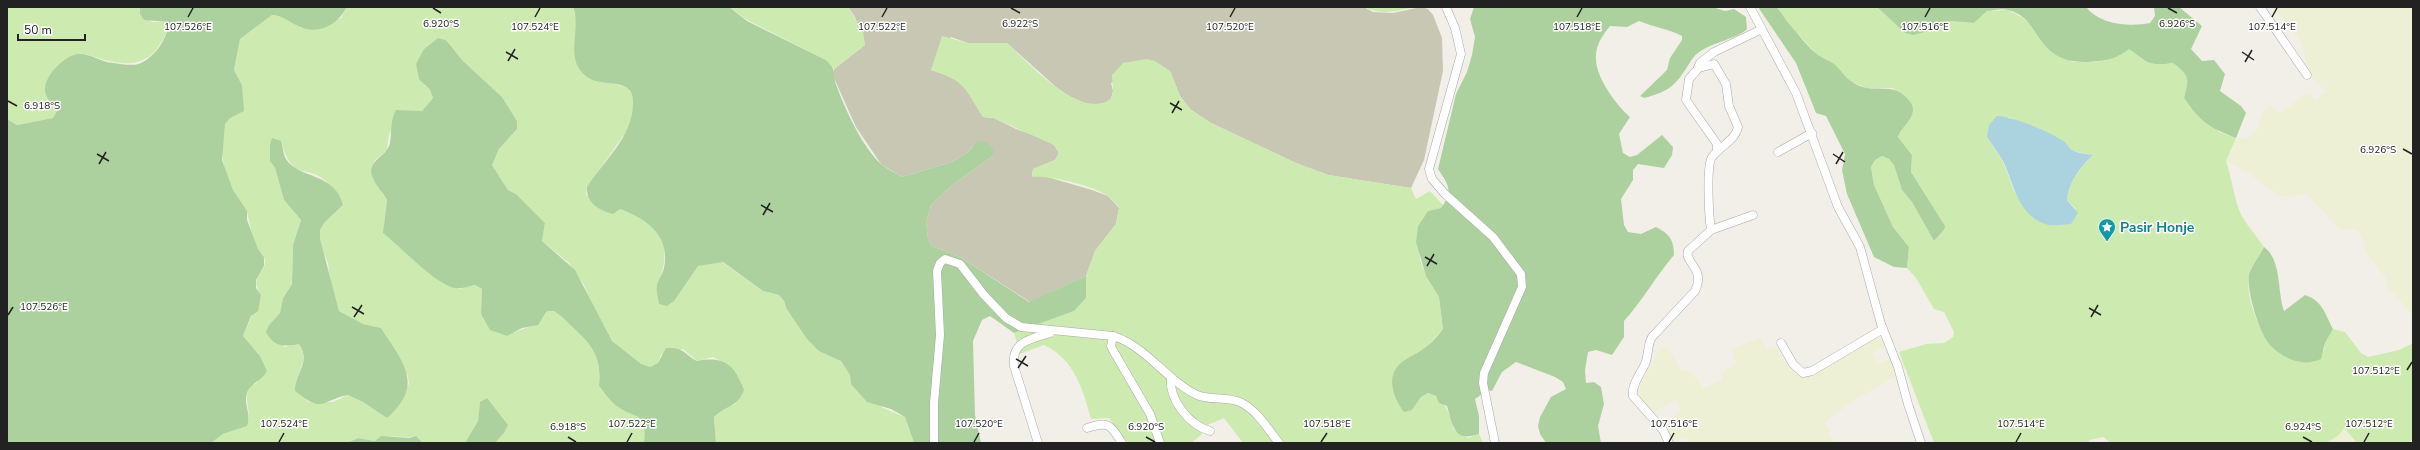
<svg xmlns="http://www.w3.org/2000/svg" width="2420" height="450" viewBox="0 0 2420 450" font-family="'Nunito Sans',sans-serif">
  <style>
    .construction { fill: #c7c7b4 }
    .farmland { fill: #eef0d5 }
    .grass { fill: #cdebb0; fill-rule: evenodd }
    .forest { fill: #add19e }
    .water { fill: #aad3df }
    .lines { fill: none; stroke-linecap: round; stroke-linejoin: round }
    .minor-casing { stroke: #a9a9a9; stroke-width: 9 }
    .minor { stroke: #fff; stroke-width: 8 }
    .ticks { fill: none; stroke: #222; stroke-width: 1.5 }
    .labels { text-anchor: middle; stroke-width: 3; stroke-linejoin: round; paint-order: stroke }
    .culture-label { font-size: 14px; font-weight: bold; fill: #0d838f; stroke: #fff; text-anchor: start }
    .ticks-label { font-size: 10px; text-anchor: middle; fill: #222; stroke: #fff; stroke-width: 3; stroke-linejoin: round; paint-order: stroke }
  </style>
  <rect width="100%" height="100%" fill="#f2efe9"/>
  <!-- construction -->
  <path class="construction" d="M848,7H1364L1373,12L1393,13L1421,7L1428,9L1433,15L1442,38L1443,71L1424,160L1411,188L1328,175L1296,163L1211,123L1190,109L1180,96L1170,71L1111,83L1113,91L1111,99L1104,104H1087L1069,96L1056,87L1007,43H968L951,37L931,70L953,77L966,88L983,117L994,118L1016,129L1039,137L1054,145L1059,153L1055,160L1033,169L1032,176H1044L1092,190L1108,196L1119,208L1116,224L1095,251L1086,276L1030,302L960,257L932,246L928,239L926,222L931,205L952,185L993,156L972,147L967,153L952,162L902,177L881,164L856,127L834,78V69L865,45L855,17Z"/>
  <!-- farmland -->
  <g class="farmland">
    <path d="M2271,7H2413V310L2410,312L2389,289L2385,277L2367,255L2360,233L2353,229L2340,230L2306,193L2294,197L2278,195L2248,173L2226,161L2236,138L2245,139L2258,128L2261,115L2270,104L2280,113L2307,93L2316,100L2326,91L2310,75L2301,43L2293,31Z"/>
    <path d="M1878,335L1885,346L1872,354L1879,363L1890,359L1897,375L1852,402L1825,422L1834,443H1689L1685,438L1673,442L1666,424L1681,411L1676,400L1653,412L1639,398L1640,386L1660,348L1663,346L1670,351L1681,370L1691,372L1704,388L1722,380L1721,373L1736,363L1731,349L1761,338L1767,350L1777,347L1781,358L1800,378L1826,367Z"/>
    <path d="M2343,428L2357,443H2325L2339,435Z"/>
  </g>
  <!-- grass -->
  <g class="grass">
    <path d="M7,7H140V14L152,22H169C168,31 165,37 160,44C143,73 112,63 86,54L47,98L57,111L53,118L17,125L7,119Z"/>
    <path d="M347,7H573L576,19L575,54L611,83L629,88L633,94V113L628,129L587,187L586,195C607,204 633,210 651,224C669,238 667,266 657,284L691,273L698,266L705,263L722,262L763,291L779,295L784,301L786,308L813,345L841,361L850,375L851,384L883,408L905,417L914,443H716L714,417L720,410L735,404L740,380L729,366L713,357L697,361L683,349L661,355L658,363L650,367L641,365L612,341L595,311L584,285L569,263L542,241L545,223L516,194L508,190L492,165L499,149L517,129V121L502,97L463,61L446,40L438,38L424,49V85L430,90L433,98L422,111H405L389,134L387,150L374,161L372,178L387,200L384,224L418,264L459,289L475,285L482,289L481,314L491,330L507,336C521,328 540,327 547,311H554L561,316C584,339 603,349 599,386C605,393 610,402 618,407C637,420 647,411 644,443H495L504,433L480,403L478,421L465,443H423L416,436C402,440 387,432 375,441L358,438L347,443H211L223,434L247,426C253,413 243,403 249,386L257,383L260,356L243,336L261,295C247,275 270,272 264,257C263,254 259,252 258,249C252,238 250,224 247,212C245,207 238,200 235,194C225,177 216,144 225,124C231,111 237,99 242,85L234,70L240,39L272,15H279L301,28L341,18ZM281,141C293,185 307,161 329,184C335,190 339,199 343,205L325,222L320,230V239L321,247L328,263L330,281L339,311L363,324L381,328L408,376L409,384L387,418L363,402L348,395L333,402H309L295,391C294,373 311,363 299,344L284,347L269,325L280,313L283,298L292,284L293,245L301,220L284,200L275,168L270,161Z"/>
    <path d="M729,7H848L863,31L865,45L834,69L826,60L747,20Z"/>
    <path d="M1364,7H1413C1396,12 1380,15 1364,7Z"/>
    <path d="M1776,7H1877L1905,33L1937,29L1951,21L1974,23L1987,11L2008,10L2023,18L2072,62C2096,62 2109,64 2129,48C2147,62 2150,67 2173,63L2186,74L2188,82L2184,98L2219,132L2236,138L2226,161C2231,176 2233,190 2237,204C2241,220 2255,233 2264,247C2260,256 2251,265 2249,274C2245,299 2259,328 2272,348L2324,351L2325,343L2333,329L2345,332L2361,353L2368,357L2399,350L2413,343V437L2410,443H2357L2344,428L2339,435L2326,443H2111L2103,437L2090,440L2087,443H1934L1899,352L1926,344L1944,343L1953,337L1954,332L1944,312L1934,309L1916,278L1907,268L1909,247L1893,227L1874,185L1871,167L1875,160L1882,156L1889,159L1894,165L1902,190L1912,202L1934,241L1944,230L1943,223L1937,216L1911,172L1912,155L1898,137C1901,127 1910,122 1913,112L1893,88H1867L1852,82L1833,64L1817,55L1788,23ZM2009,117L2029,126L2037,127L2064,142L2073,151L2093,155C2081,167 2068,183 2067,200L2076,209L2015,193L2003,162L1987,137Z"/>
    <path d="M942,36L968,43H1007C1029,63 1079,121 1111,99L1113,91L1112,75L1123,63L1147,59L1155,61L1170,71L1180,96L1190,109L1211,123L1296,163L1328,175L1411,188L1416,199L1430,191L1443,205L1441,208L1428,211L1418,226L1420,260L1425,273L1439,297L1443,329L1426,348L1401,363L1393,378L1412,410L1421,397L1428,393C1446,400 1449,412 1454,430L1468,438L1479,434L1483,443H1243L1224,418L1205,426L1201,435L1191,443H1127L1109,418L1091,419C1083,389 1074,359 1044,345L1020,354L1014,333L1074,311L1086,298V276L1095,251L1116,224L1119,208C1116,204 1112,199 1108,196C1093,186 1050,175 1032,177L1033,169L1055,160L1059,153L1054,145L994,118L983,117C963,87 967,82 931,70Z"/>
  </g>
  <!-- forest -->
  <g class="forest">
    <path d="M140,7H347C338,24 320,35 300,27C290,23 283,15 272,15L240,39L234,70L242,85L244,111L230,118L225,124L222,160L233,190L247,211V220L258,249L264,257V266L256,280V288L261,295L258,311L251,316L243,336L260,356L267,371C262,381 250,383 247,393C243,405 252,414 247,426L223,434L211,443H7V119L17,125L53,118L57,111C53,105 45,98 45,90C44,76 65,55 78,54C90,53 101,62 113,63C120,64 132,66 138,64C154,59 168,38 169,22L144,20L140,14Z"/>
    <path d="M573,7H729L747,21L826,60C839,73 831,72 837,87C845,109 863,148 881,164C887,169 896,173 902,177L952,162L967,153L978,141L986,142L993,148V156L952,185L931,205L926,222L928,239L932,246L960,257L1029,302L1086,276V298L1074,311L1014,333L990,316L982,320L973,341L975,415L981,443H914L905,417L891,409L867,402L851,384L850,375L841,361L819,351L807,339L786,308L784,301L779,295L763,291L723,262L698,266L674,301L667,306L659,304C658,298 656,291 657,285C658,279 663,274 664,268C671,236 646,218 620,209L613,214C599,210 586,203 587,187C604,160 633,137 633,103C633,93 631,88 621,85C605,81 591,85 580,70C567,52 581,26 573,7Z"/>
    <path d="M1474,7H1712L1725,11L1734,9L1746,17L1747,29C1737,39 1712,42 1698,53C1693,56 1690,63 1687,67C1674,88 1666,92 1644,98L1640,96L1667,70L1670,58L1682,40V36C1669,29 1653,27 1639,21L1627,27L1610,26C1602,36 1595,46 1596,59C1596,78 1617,106 1630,117L1619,134L1623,153L1630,157L1637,155L1662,135L1673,147L1672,155L1664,168L1638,164L1633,170V180L1621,199L1624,225L1628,232L1641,234L1656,227C1669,234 1674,239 1674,255C1656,276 1643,300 1624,321V337L1612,355L1596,350L1588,352L1585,370L1586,383L1594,382L1601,387L1604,404L1598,426L1601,443H1546L1540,434L1538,426L1540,417L1551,397L1566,389L1563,382L1555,377L1516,362L1502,372L1492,391L1488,390L1475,399L1479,416V434C1454,443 1453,426 1447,406L1439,403L1436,396L1428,393L1421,397L1412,410L1404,412C1393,398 1385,375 1402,362C1410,356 1419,353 1426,347C1433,342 1438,335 1443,329L1439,297L1426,276L1416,242L1418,226L1428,211L1441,208C1454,191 1448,184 1438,169L1456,94L1467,72L1472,55L1475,37L1470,19Z"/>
    <path d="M1758,7H1776C1782,12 1785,20 1791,26C1799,35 1808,48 1818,55C1823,59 1829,60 1834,64C1840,69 1845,77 1851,81C1873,98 1893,77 1911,103C1919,117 1901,126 1898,137L1912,155L1911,172L1945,226L1944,230L1934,241L1912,202L1902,190L1894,165L1889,159L1882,156L1875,160L1871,167L1874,185L1893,227L1909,247L1907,268L1894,267L1874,257L1847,194L1842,170L1845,154L1826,116L1816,113L1796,63Z"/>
    <path d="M1877,7H2086C2100,25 2129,27 2150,23L2155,16L2154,7H2179L2202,26L2191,49L2202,61L2214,60L2225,74L2220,91L2241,106L2246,113L2236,138C2208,127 2201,122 2184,98C2189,78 2190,76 2173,63C2148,67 2148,62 2129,49C2114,60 2106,61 2087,62C2033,63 2043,18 2008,10C2002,8 1993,11 1987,11L1974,23L1951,21L1937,29L1913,35L1905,33Z"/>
    <path d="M438,38L446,40L463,61L502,97L517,121V129L499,149L492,165L508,190L516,194L545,223L542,241L575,270L612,341L641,364L650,367L658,363L666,348C684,347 683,353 697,361C724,356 734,364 744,390C737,408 726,405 714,417L716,443H644C647,411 637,420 618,407C610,402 605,393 599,386C603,349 584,339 561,316L554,311H547L538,325L522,328L507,336L490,330L481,314L482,289L475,285C467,287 458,290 451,287C430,279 402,248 383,233L387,200C383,192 374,184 372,176C367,160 387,157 390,143C392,131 390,121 396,110L422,111L433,98L430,90L419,79L416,64L424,49Z"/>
    <path d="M272,138L281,141C283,147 283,154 286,159C298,179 335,172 343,205L325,222L320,230V239L339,311L363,324L381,328C403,363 425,384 387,418L363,402L348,395C319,401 324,414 295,391C294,373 312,363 299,344C285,347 273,347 266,332L269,325L280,313L283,298L292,284L293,245L301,220L284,200L275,168L270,161V145Z"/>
    <path d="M2264,247C2282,260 2277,291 2284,311L2305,295C2323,301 2325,314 2333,329L2325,343L2321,359C2304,367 2287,360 2273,348C2260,338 2246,290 2249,274C2252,264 2260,256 2264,247Z"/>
    <path d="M487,398L508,425L504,433L495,443H465L478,421L480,402Z"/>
    <path d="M381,436L409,438L416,436L423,443H347L358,438L375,441Z"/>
  </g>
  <!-- water -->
  <path class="water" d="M1997,116C2014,117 2049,131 2063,141C2067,143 2069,148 2072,150C2077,153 2087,154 2093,155C2081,166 2068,183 2067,200L2078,213L2071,224C2065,224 2056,226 2049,225C2020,219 2014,186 2004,163C1999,154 1993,146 1987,137L1989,125Z"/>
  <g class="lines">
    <!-- minor casing -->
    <g class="minor-casing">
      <g id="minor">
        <path d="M1446,7L1455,28L1461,54L1429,169L1432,179L1445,194L1493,237L1521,274L1522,287L1484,373L1483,383L1495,443"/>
        <path d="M1750,7L1796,93L1838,207L1860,247L1881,324L1898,367L1908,404L1921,443"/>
        <path d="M2260,7L2307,75"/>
        <path d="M1699,68L1714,64L1726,84L1729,106L1738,127C1735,141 1720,146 1712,157C1706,166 1709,217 1711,230"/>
        <path d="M1717,151V144L1686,100L1689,79L1697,70L1700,63L1714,52L1760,30"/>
        <path d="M1778,152L1812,133"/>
        <path d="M1113,336L1111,346L1114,352L1150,414L1160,443"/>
        <path d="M1781,343L1793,364L1803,373L1812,371L1883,329"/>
        <path d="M1171,378C1169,400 1189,425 1210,431"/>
        <path d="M1087,428C1109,421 1110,424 1122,443"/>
        <path d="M934,443V403L940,335L937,271L940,263L945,259L960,264L984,295L1006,318L1021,327L1113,336C1146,346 1166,380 1197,395C1211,401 1228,396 1242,403C1257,411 1269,430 1279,443"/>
        <path d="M1038,443L1014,366C1011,341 1031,339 1050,333"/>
        <path d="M1669,443L1663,430L1633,396C1631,385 1641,373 1645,364C1649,355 1647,345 1652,337L1695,291C1706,268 1684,263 1688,251L1711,230L1753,215"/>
      </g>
    </g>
    <!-- minor -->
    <use href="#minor" class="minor"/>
  </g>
  <!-- ticks -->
  <path class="ticks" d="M433,8L441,13M1011,8L1020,13M2168,8L2177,13M188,17L193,8M535,17L540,8M882,17L887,8M1230,17L1235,8M1577,17L1582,8M1925,17L1930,8M2272,17L2277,8M506,52L518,59M2242,52L2254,60M508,61L515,49M2245,62L2252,50M8,101L17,106M1170,103L1182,110M1172,113L1179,101M2403,149L2412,154M97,154L109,161M1833,154L1845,162M99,164L106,152M1836,164L1843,152M761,205L773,212M763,215L770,203M1425,257L1437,264M1427,266L1434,254M352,307L364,314M2089,308L2101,315M8,315L13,307M354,317L362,305M2091,317L2098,305M1016,359L1028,366M1018,368L1026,356M2407,370L2412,362M568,437L576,442M1146,437L1155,442M2303,437L2312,442M279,442L284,433M627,442L632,433M974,442L979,433M1321,442L1327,433M1669,442L1674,433M2016,442L2021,433M2364,442L2369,433"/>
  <!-- icons -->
  <defs>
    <g id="sight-pin" transform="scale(0.9)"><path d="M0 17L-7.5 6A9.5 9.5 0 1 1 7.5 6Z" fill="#0f9aa8" stroke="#fff"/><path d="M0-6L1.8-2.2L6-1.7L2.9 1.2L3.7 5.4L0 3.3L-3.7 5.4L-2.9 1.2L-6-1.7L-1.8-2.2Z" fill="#fff"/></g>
  </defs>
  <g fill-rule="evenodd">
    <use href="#sight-pin" x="2107" y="227"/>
  </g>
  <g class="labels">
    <!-- culture labels -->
    <g class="culture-label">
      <text x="2120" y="232">Pasir Honje</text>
    </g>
  </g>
  <g class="ticks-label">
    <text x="441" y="27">6.920°S</text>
    <text x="1020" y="27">6.922°S</text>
    <text x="2177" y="27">6.926°S</text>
    <text x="188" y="30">107.526°E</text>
    <text x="535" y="30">107.524°E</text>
    <text x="882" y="30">107.522°E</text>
    <text x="1230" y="30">107.520°E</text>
    <text x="1577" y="30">107.518°E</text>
    <text x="1925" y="30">107.516°E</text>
    <text x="2272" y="30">107.514°E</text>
    <text x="42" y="109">6.918°S</text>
    <text x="2378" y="153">6.926°S</text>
    <text x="44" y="310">107.526°E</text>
    <text x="2376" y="374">107.512°E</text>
    <text x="284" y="427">107.524°E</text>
    <text x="632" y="427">107.522°E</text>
    <text x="979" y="427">107.520°E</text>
    <text x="1327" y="427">107.518°E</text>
    <text x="1674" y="427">107.516°E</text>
    <text x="2021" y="427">107.514°E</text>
    <text x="2369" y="427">107.512°E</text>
    <text x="568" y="430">6.918°S</text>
    <text x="1146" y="430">6.920°S</text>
    <text x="2303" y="430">6.924°S</text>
  </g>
  <!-- border -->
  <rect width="2420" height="450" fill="none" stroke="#222222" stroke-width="16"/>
  <!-- scale -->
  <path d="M18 34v6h67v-6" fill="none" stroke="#222222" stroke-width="2"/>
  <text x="24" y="34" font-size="12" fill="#222222" stroke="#ffffff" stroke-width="3" paint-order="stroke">50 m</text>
</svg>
